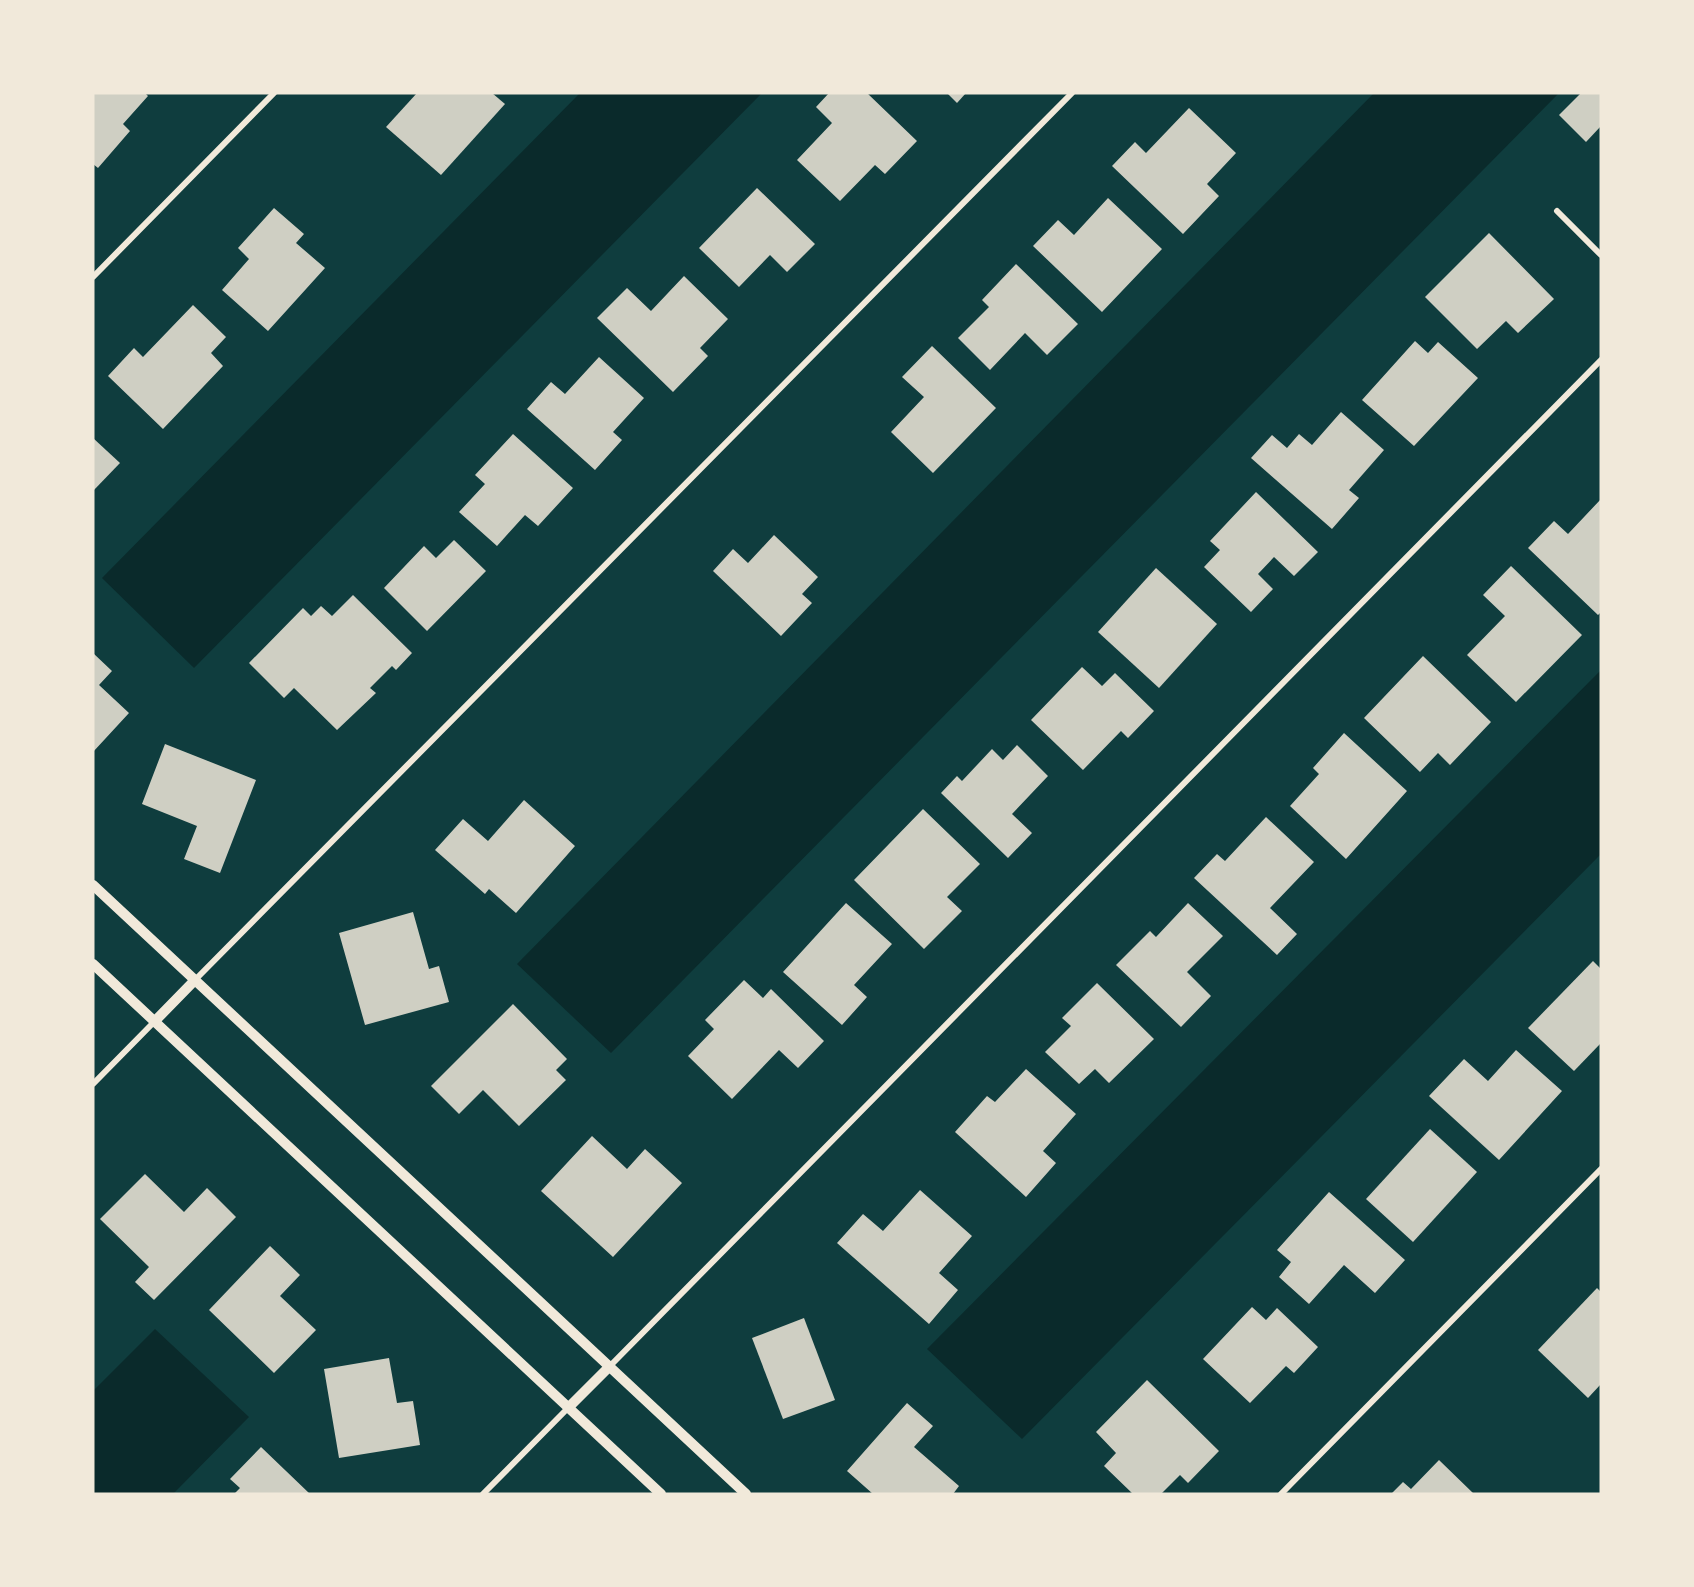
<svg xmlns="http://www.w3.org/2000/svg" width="1694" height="1587" viewBox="0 0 1694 1587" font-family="'DM Sans',sans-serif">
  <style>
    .water { fill: #0a2a2b }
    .building { fill: #cfcfc3 }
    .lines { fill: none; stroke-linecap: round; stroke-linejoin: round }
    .minor { stroke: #f1e9da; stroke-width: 6 }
    .tertiary { stroke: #f1e9da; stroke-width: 10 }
  </style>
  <rect width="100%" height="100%" fill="#0f3d3e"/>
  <!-- water -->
  <g class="water">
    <path d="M580,93H762L194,668L102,578Z"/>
    <path d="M1374,93H1559L611,1053L517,964Z"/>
    <path d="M1601,670V854L1022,1439L927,1349Z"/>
    <path d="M155,1329L249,1417L173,1494H93V1391Z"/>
  </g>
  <!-- building -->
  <g class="building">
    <path d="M93,93H145L148,96L123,124L130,131L98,168L93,164Z"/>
    <path d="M417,93H492L505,104L441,175L386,127Z"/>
    <path d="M829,93H867L917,141L885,174L875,165L840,201L797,160L832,123L816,107Z"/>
    <path d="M947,93H966L957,103Z"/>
    <path d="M1581,93H1601V126L1586,142L1559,115Z"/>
    <path d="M1189,108L1236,153L1207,184L1219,196L1183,234L1112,166L1135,142L1146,153Z"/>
    <path d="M757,188L815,244L787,272L770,255L739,287L699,248Z"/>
    <path d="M1108,198L1162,249L1102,312L1033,246L1058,220L1074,235Z"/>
    <path d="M274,208L304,234L296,243L325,268L268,331L222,290L249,259L238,248Z"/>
    <path d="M1489,233L1554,299L1518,333L1506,321L1477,349L1425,297Z"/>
    <path d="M1016,264L1078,324L1047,355L1025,333L990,370L958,338L989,307L982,300Z"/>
    <path d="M684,276L728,319L700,348L708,356L673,392L597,318L627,288L651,311Z"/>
    <path d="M193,305L226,337L211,353L223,366L163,429L108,376L134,348L143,357Z"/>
    <path d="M1415,341L1428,353L1438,342L1478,378L1414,446L1362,400Z"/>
    <path d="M932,346L996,408L933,473L891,432L924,397L902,377Z"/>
    <path d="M599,357L644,398L613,432L622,440L595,470L527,409L551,382L565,394Z"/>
    <path d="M1341,412L1384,450L1349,490L1359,498L1332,529L1251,458L1272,435L1287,448L1299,434L1312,445Z"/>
    <path d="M513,434L573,488L538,526L525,515L497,546L459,512L485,484L475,475Z"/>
    <path d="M93,438L120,463L93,491Z"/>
    <path d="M1256,492L1318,552L1294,576L1274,557L1258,574L1273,589L1251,612L1204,567L1220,550L1210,541Z"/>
    <path d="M1601,499V612L1598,615L1528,548L1554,521L1568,534Z"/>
    <path d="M774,535L818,577L802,594L812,603L781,636L713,571L733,549L748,563Z"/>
    <path d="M454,540L486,571L427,631L384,588L424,546L436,558Z"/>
    <path d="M1511,566L1582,635L1516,702L1467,655L1505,616L1483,595Z"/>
    <path d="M1156,568L1217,624L1159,688L1098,632Z"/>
    <path d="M353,595L412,653L396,670L392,666L370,688L376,693L337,730L294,688L284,698L249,663L303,608L311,616L321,606L332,616Z"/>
    <path d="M93,653L112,671L99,685L129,713L93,752Z"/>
    <path d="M1423,656L1491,722L1450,765L1438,753L1420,772L1364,718Z"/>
    <path d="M1082,667L1102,686L1115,673L1154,711L1128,738L1121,731L1083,770L1031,720Z"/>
    <path d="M1344,733L1407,791L1346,859L1290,806L1319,774L1313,768Z"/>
    <path d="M165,744L256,780L220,873L184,859L197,826L142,804Z"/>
    <path d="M1017,745L1048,776L1012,814L1032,833L1008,858L941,793L957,776L962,781L992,749L1003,760Z"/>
    <path d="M524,800L575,846L516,913L489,889L485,894L435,850L463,819L488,841Z"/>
    <path d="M923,809L980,864L947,897L962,911L924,949L854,880Z"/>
    <path d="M1266,817L1314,862L1270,908L1297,934L1277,955L1194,878L1217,854L1225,861Z"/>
    <path d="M846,903L892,944L854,985L867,997L842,1025L783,972Z"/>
    <path d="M1188,903L1223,936L1187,972L1211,996L1181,1027L1116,965L1150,931L1156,937Z"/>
    <path d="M413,912L429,969L439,966L449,1002L365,1025L339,933Z"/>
    <path d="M1593,961L1601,969V1043L1574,1071L1528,1028Z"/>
    <path d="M744,980L763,998L771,989L824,1041L798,1068L779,1050L732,1099L688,1056L714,1029L705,1020Z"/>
    <path d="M1097,983L1154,1039L1109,1083L1095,1069L1079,1084L1045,1052L1071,1026L1062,1018Z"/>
    <path d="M513,1004L567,1059L556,1070L566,1080L519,1126L483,1090L459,1114L431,1086Z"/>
    <path d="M1516,1050L1562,1091L1499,1160L1429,1096L1464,1059L1488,1081Z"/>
    <path d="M1026,1069L1076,1114L1043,1151L1056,1163L1026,1197L955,1132L987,1096L995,1102Z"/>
    <path d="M1430,1129L1477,1172L1413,1242L1366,1199Z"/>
    <path d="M592,1136L627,1169L645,1149L682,1183L613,1257L541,1191Z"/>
    <path d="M145,1174L184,1212L207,1188L236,1217L154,1300L135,1282L149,1267L100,1219Z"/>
    <path d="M920,1190L972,1236L939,1273L958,1290L929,1324L837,1243L863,1214L883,1231Z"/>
    <path d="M1329,1192L1405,1260L1375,1293L1344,1265L1309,1304L1279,1277L1291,1262L1277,1250Z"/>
    <path d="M270,1246L300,1275L280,1296L316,1330L274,1373L209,1310Z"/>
    <path d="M1597,1288L1601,1292V1384L1588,1398L1538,1350Z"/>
    <path d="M1252,1307L1266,1320L1277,1308L1318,1347L1294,1373L1286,1366L1250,1403L1203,1359Z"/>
    <path d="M804,1318L835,1400L783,1419L752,1338Z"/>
    <path d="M389,1358L397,1403L413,1401L420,1445L339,1458L324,1369Z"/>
    <path d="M1147,1380L1219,1451L1188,1483L1180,1475L1161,1494H1133L1104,1466L1116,1453L1096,1432Z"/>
    <path d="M907,1403L933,1426L914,1447L959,1486L953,1494H873L847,1471Z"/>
    <path d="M261,1447L310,1494H234L240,1488L230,1479Z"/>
    <path d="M1439,1460L1474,1494H1391L1403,1482L1411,1489Z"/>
  </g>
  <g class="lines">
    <!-- minor -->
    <g class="minor">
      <path d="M1557,211L1601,255"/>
      <path d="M93,277L274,93"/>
      <path d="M195,980L1072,93"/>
      <path d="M93,1084L155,1021"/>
      <path d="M610,1366L1601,360"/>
      <path d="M483,1494L568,1408"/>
      <path d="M1281,1494L1601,1169"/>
    </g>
    <!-- tertiary -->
    <g class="tertiary">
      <path d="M93,885L746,1494"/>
      <path d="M93,964L661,1494"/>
      <path d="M155,1021L195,980"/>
      <path d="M568,1408L610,1366"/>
    </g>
  </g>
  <!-- border -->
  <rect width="1694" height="1587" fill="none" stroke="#f1e9da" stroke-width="189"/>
</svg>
